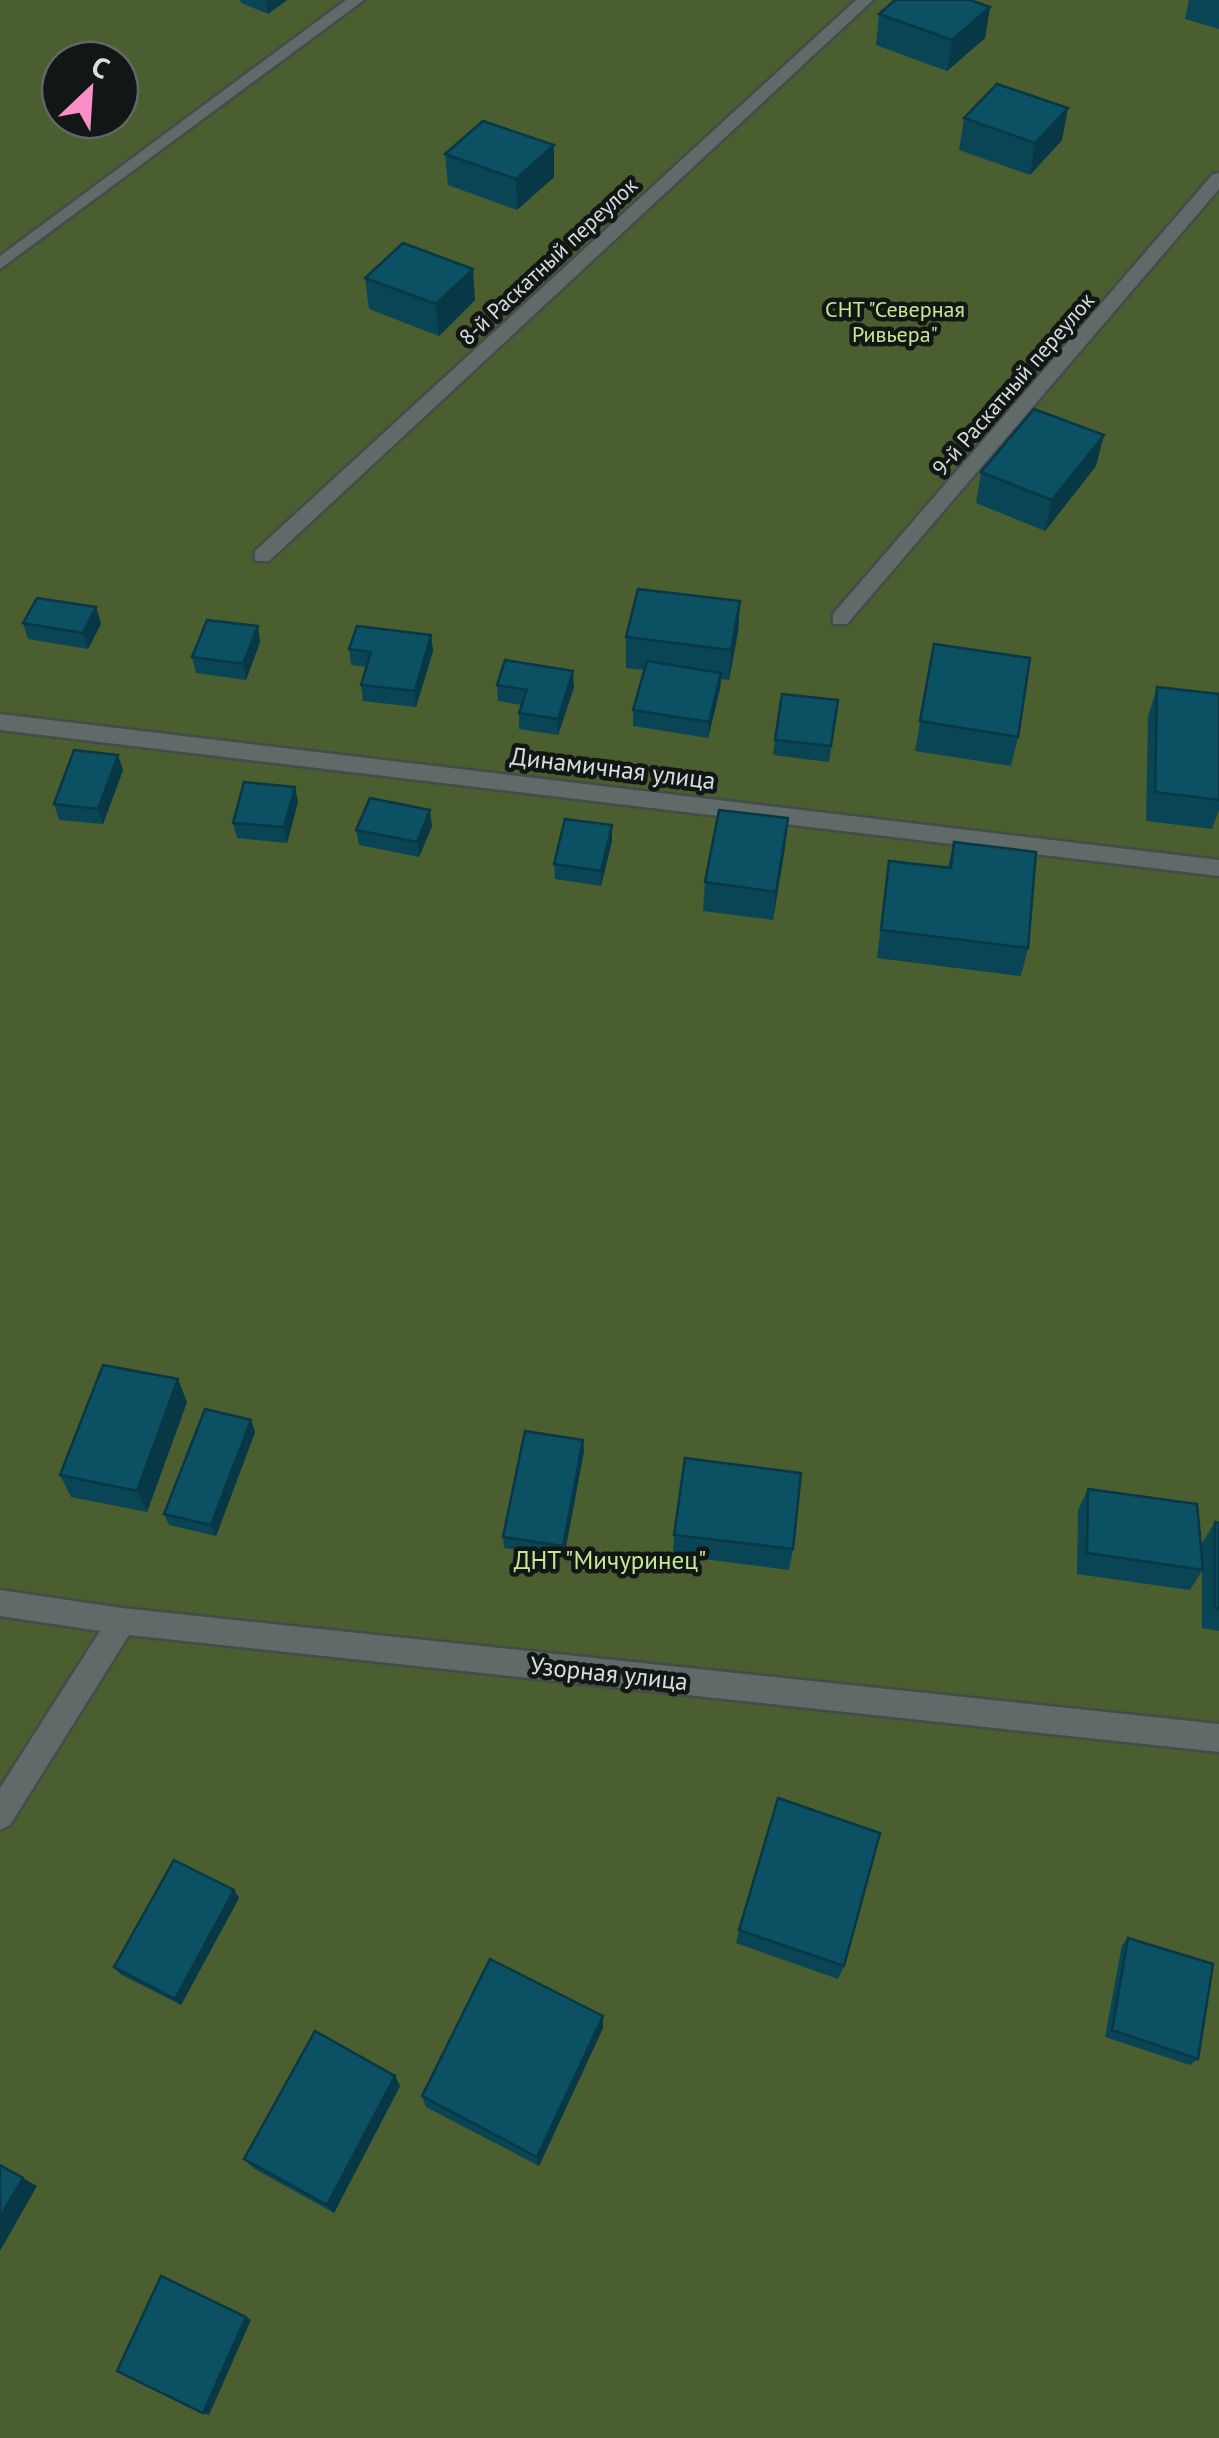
<svg xmlns="http://www.w3.org/2000/svg" width="1219" height="2438" viewBox="0 0 1219 2438" font-family="'PT Sans',sans-serif">
  <style>
    .green { fill: #4b5e2f; fill-rule: evenodd }
    .lines { fill: none; stroke-linecap: round; stroke-linejoin: round }
    .lane-casing { stroke: #434b4b; stroke-width: 5 }
    .street-casing { stroke: #434b4b; stroke-width: 5 }
    .lane { fill: #5f6a69; fill-rule: evenodd }
    .street { fill: #5f6a69; fill-rule: evenodd }
    .wall { fill: #094555 }
    .shaded-wall { fill: #083845 }
    .building { fill: #0b5063; stroke: #083845; stroke-width: 2.5 }
    .labels { text-anchor: middle; stroke-width: 9; stroke-linejoin: round; paint-order: stroke }
    .far-street-label { font-size: 22px; fill: #d8dede; stroke: #121716 }
    .far-park-label { font-size: 22px; fill: #c5e993; stroke: #121716 }
    .street-label { font-size: 25px; fill: #d8dede; stroke: #121716 }
    .park-label { font-size: 25px; fill: #c5e993; stroke: #121716 }
  </style>
  <rect width="100%" height="100%" fill="#26302f"/>
  <!-- green -->
  <path class="green" d="M0,0H1219V2438H0ZM60,60H120V120H60Z"/>
  <g class="lines">
    <!-- lane casing -->
    <g class="lane-casing">
      <g id="lane">
        <path d="M346,0H364L0,269V256Z"/>
        <path d="M856,0H873L269,561H255V551Z"/>
        <path d="M1219,173V189L847,624H833V614L1213,174Z"/>
        <path d="M0,1590L122,1608L1219,1724V1752L129,1635L10,1825L0,1830V1788L100,1631L0,1616Z"/>
      </g>
    </g>
    <!-- street casing -->
    <g class="street-casing">
      <path id="street" d="M0,714L1219,860V876L0,730Z"/>
    </g>
    <!-- lane -->
    <use href="#lane" class="lane"/>
    <!-- street -->
    <use href="#street" class="street"/>
  </g>
  <!-- wall -->
  <g class="wall">
    <path d="M240,0H287L268,14L241,3Z"/>
    <path d="M1189,0H1219V29L1185,19Z"/>
    <path d="M990,7L985,38L947,71L876,45L879,14Z"/>
    <path d="M964,118L1062,140L1030,175L959,150Z"/>
    <path d="M445,154L554,177L517,210L448,185Z"/>
    <path d="M365,278L475,300L439,336L369,309Z"/>
    <path d="M1096,466L1045,531L976,503L981,472Z"/>
    <path d="M740,601L738,632L729,680L721,679L720,689L708,738L633,726V710L644,670L626,668V637Z"/>
    <path d="M96,607L101,624L88,649L28,639L23,623Z"/>
    <path d="M431,635L433,651L416,707L363,701L361,685L367,667L351,665L349,649Z"/>
    <path d="M260,642L246,680L196,673L192,657Z"/>
    <path d="M934,644L1018,737L1011,766L915,751Z"/>
    <path d="M497,685L574,687L558,735L519,729V713L521,705L498,701Z"/>
    <path d="M1157,687L1219,694V810L1212,829L1146,821L1148,717Z"/>
    <path d="M838,700L829,762L773,755L775,740Z"/>
    <path d="M123,770L103,824L59,820L54,804Z"/>
    <path d="M298,802L287,843L237,838L233,823Z"/>
    <path d="M432,826L419,857L359,845L356,830Z"/>
    <path d="M612,841L601,886L555,879L554,864Z"/>
    <path d="M954,842L1028,948L1021,976L877,958L889,861L948,867Z"/>
    <path d="M785,847L773,920L703,911L705,882Z"/>
    <path d="M187,1402L147,1512L71,1497L60,1475Z"/>
    <path d="M255,1432L216,1536L169,1525L164,1514Z"/>
    <path d="M584,1451L564,1557L504,1548L503,1537Z"/>
    <path d="M1088,1489L1202,1559V1543L1215,1522L1219,1523V1631L1202,1628V1571L1190,1590L1077,1574L1078,1510Z"/>
    <path d="M674,1535L793,1549L789,1570L673,1555Z"/>
    <path d="M234,1890L239,1898L181,2005L120,1974L114,1967Z"/>
    <path d="M739,1930L844,1966L838,1979L736,1943Z"/>
    <path d="M1128,1938L1198,2059L1190,2065L1105,2037L1122,1945Z"/>
    <path d="M603,2028L539,2166L426,2107L422,2096Z"/>
    <path d="M395,2076L400,2086L334,2213L253,2168L244,2159Z"/>
  </g>
  <!-- shaded-wall -->
  <g class="shaded-wall">
    <path d="M266,0H287L268,14Z"/>
    <path d="M990,7L985,38L947,71L952,40Z"/>
    <path d="M1068,108L1062,140L1030,175L1035,143Z"/>
    <path d="M554,145V177L517,210L516,179Z"/>
    <path d="M473,269L475,300L439,336L436,304Z"/>
    <path d="M1104,435L1096,466L1045,531L1052,500Z"/>
    <path d="M740,601L738,632L729,680L731,650Z"/>
    <path d="M96,607L101,624L88,649L83,633Z"/>
    <path d="M258,626L260,642L246,680L243,664Z"/>
    <path d="M431,635L433,651L416,707L415,691Z"/>
    <path d="M573,671L574,687L558,735V719Z"/>
    <path d="M721,673L720,689L708,738L709,722Z"/>
    <path d="M118,755L123,770L103,824L98,809Z"/>
    <path d="M295,787L298,802L287,843L284,827Z"/>
    <path d="M430,810L432,826L419,857L417,842Z"/>
    <path d="M788,818L785,847L773,920L776,892Z"/>
    <path d="M612,825V841L601,886V871Z"/>
    <path d="M178,1379L187,1402L147,1512L137,1491Z"/>
    <path d="M251,1420L255,1432L216,1536L211,1525Z"/>
    <path d="M583,1440L584,1451L564,1557L563,1546Z"/>
    <path d="M234,1890L239,1898L181,2005L175,1999Z"/>
    <path d="M603,2016V2028L539,2166L537,2157Z"/>
    <path d="M395,2076L400,2086L334,2213L327,2205Z"/>
    <path d="M23,2178L37,2186L0,2251V2217Z"/>
    <path d="M246,2317L251,2320L209,2415L203,2413Z"/>
  </g>
  <!-- building -->
  <g class="building">
    <path d="M895,0H970L990,7L952,40L879,14Z"/>
    <path d="M997,84L1068,108L1035,143L964,118Z"/>
    <path d="M483,121L554,145L516,179L445,154Z"/>
    <path d="M403,243L473,269L436,304L365,278Z"/>
    <path d="M1034,409L1104,435L1052,500L981,472Z"/>
    <path d="M638,589L740,601L731,650L626,637Z"/>
    <path d="M37,598L96,607L83,633L23,623Z"/>
    <path d="M207,620L258,626L243,664L192,657Z"/>
    <path d="M357,626L431,635L415,691L361,685L371,652L349,649Z"/>
    <path d="M934,644L1030,658L1018,737L920,721Z"/>
    <path d="M505,660L573,671L558,719L519,713L527,690L497,685Z"/>
    <path d="M647,661L721,673L709,722L633,710Z"/>
    <path d="M1157,687L1219,694V800L1155,792Z"/>
    <path d="M782,694L838,700L831,746L775,740Z"/>
    <path d="M74,750L118,755L98,809L54,804Z"/>
    <path d="M244,782L295,787L284,827L233,823Z"/>
    <path d="M370,798L430,810L417,842L356,830Z"/>
    <path d="M719,810L788,818L776,892L705,882Z"/>
    <path d="M565,819L612,825L601,871L554,864Z"/>
    <path d="M954,842L1036,852L1028,948L881,930L889,861L951,868Z"/>
    <path d="M103,1365L178,1379L137,1491L60,1475Z"/>
    <path d="M205,1409L251,1420L211,1525L164,1514Z"/>
    <path d="M525,1431L583,1440L563,1546L503,1537Z"/>
    <path d="M685,1458L801,1473L793,1549L674,1535Z"/>
    <path d="M1088,1489L1197,1504L1203,1570L1087,1553Z"/>
    <path d="M1215,1522L1219,1523V1609L1215,1608Z"/>
    <path d="M778,1798L880,1833L844,1966L739,1930Z"/>
    <path d="M174,1860L234,1890L175,1999L114,1967Z"/>
    <path d="M1128,1938L1213,1964L1198,2059L1112,2030Z"/>
    <path d="M490,1959L603,2016L537,2157L422,2096Z"/>
    <path d="M315,2031L395,2076L327,2205L244,2159Z"/>
    <path d="M0,2165L23,2178L0,2217Z"/>
    <path d="M161,2276L246,2317L203,2413L117,2371Z"/>
  </g>
  <g class="labels">
    <!-- far-street labels -->
    <g class="far-street-label">
      <text transform="translate(548 261) rotate(-43)" y="8">8-й Раскатный переулок</text>
      <text transform="translate(1013 384) rotate(-49)" y="8">9-й Раскатный переулок</text>
    </g>
    <!-- far-park labels -->
    <g class="far-park-label">
      <text x="895" y="317">СНТ "Северная<tspan x="895" dy="25">Ривьера"</tspan></text>
    </g>
    <!-- street labels -->
    <g class="street-label">
      <text transform="translate(613 768) rotate(7)" y="9">Динамичная улица</text>
      <text transform="translate(609 1673) rotate(6)" y="9">Узорная улица</text>
    </g>
    <!-- park labels -->
    <g class="park-label">
      <text x="610" y="1569">ДНТ "Мичуринец"</text>
    </g>
  </g>
  <!-- north arrow -->
  <g transform="translate(90 90) rotate(25)"><circle r="48" fill="#121716" stroke="#616766" stroke-width="2.5"/>
  <path d="M0-8L18 38L0 25L-18 38Z" fill="#fa8fc8"/>
  <text y="-15" font-size="28" font-weight="bold" text-anchor="middle" fill="#d8dede">С</text>
  </g>
</svg>
